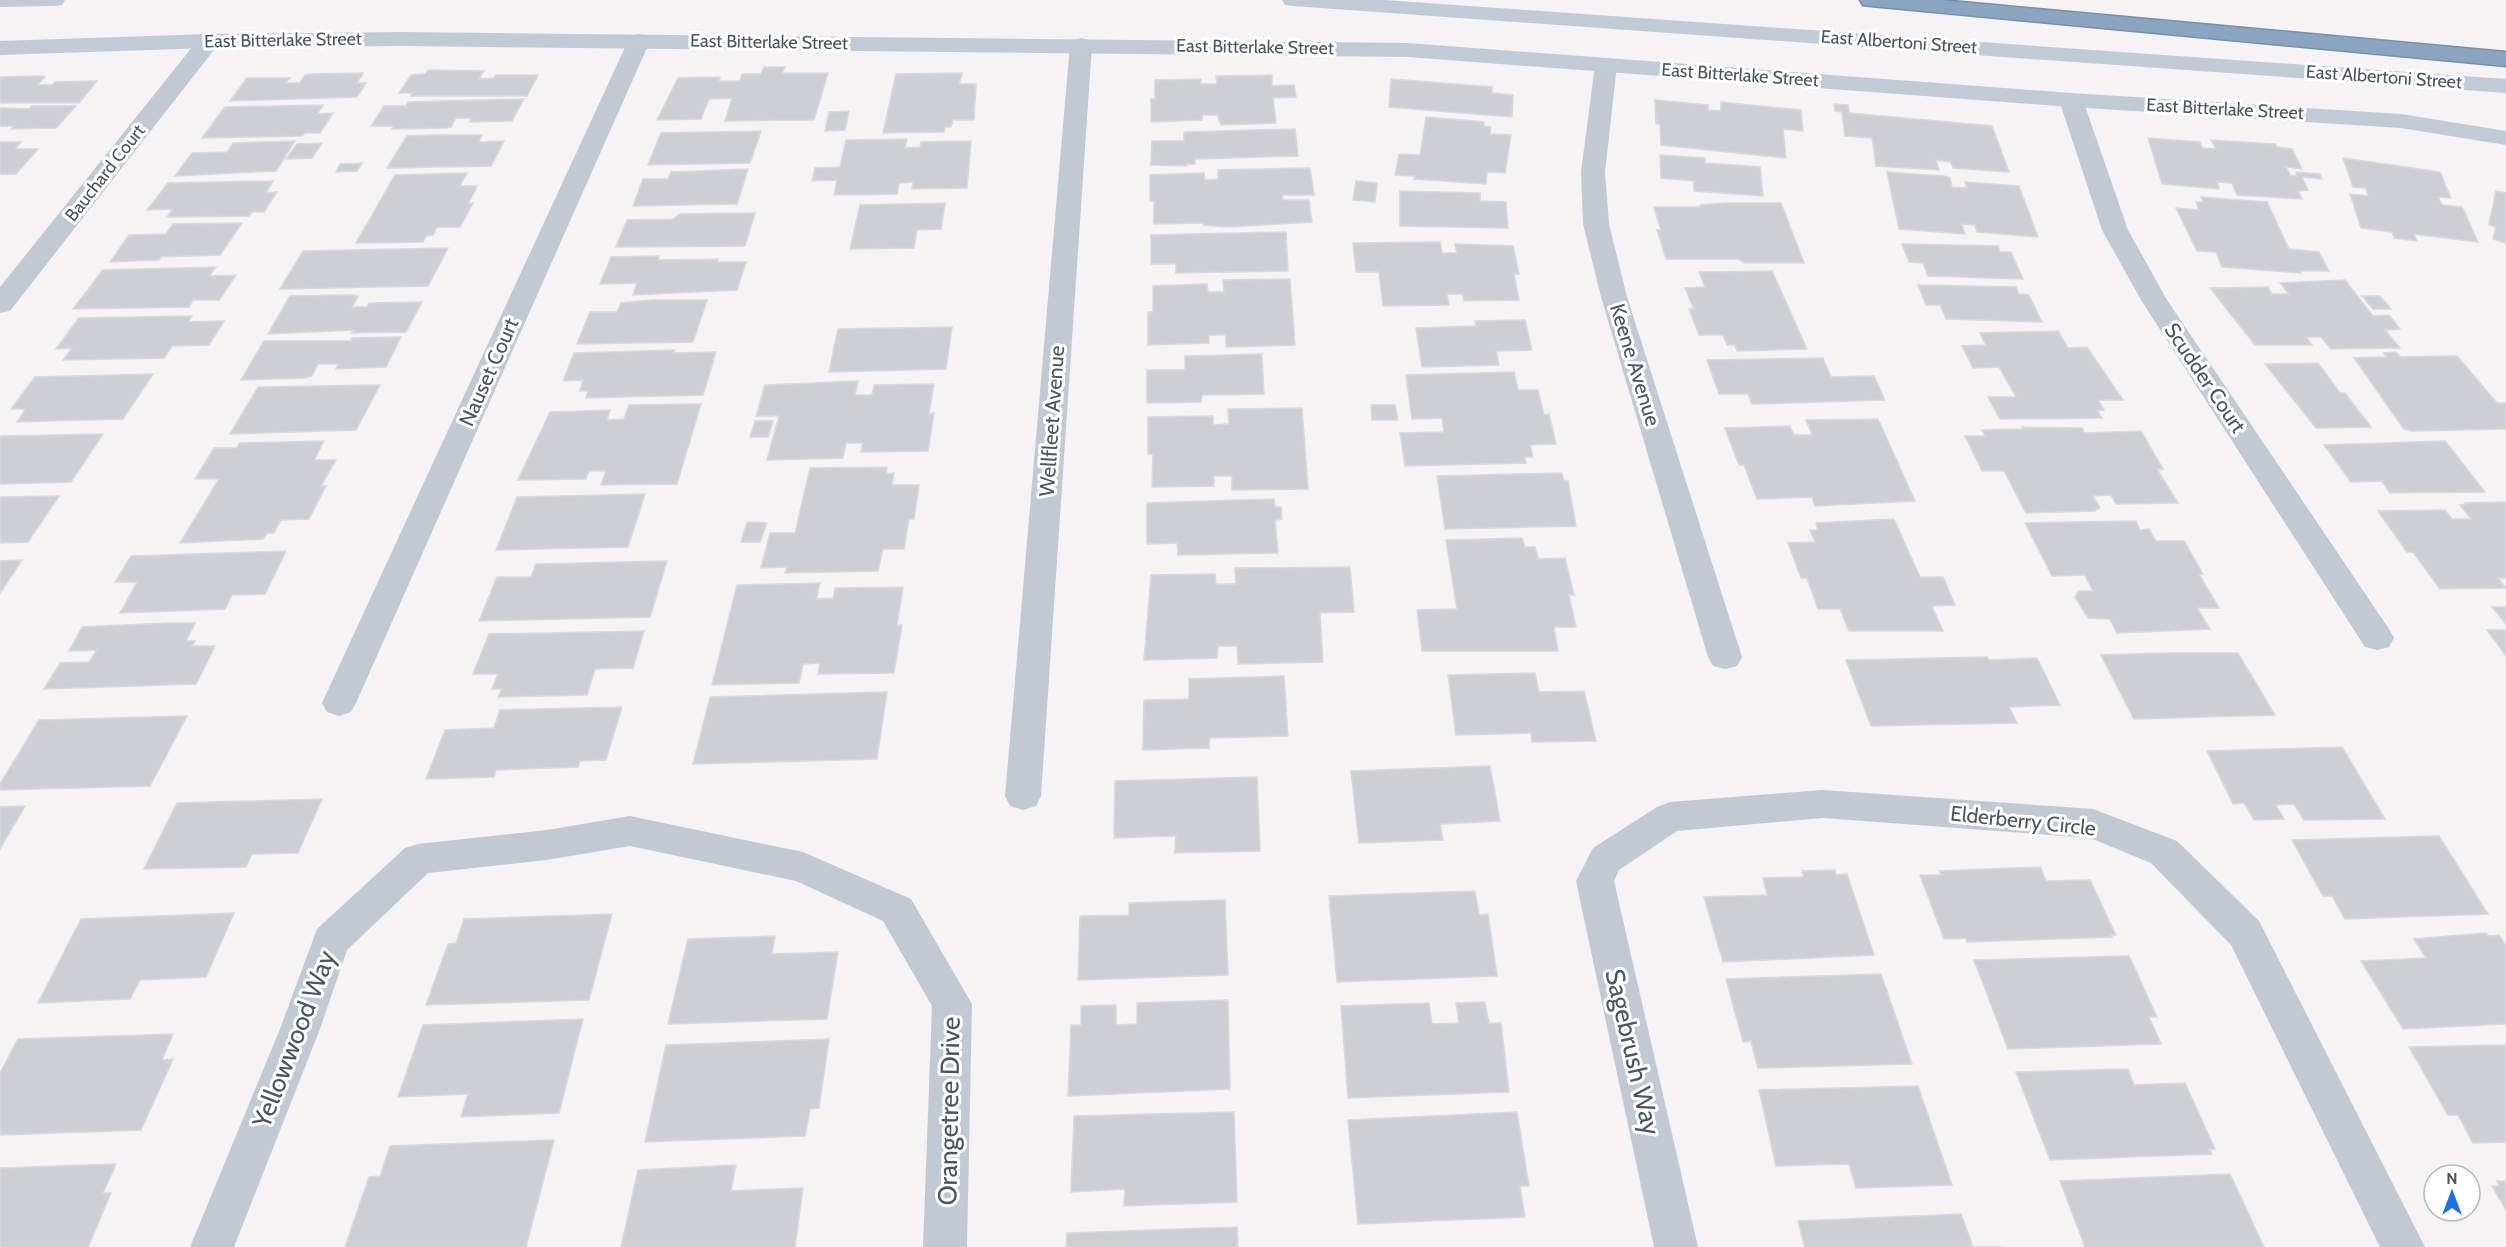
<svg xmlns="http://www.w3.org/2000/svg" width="2506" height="1247" viewBox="0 0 2506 1247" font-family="Cabin,sans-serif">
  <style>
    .building { fill: #cdcfd5; stroke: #d7d9de; stroke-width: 1.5 }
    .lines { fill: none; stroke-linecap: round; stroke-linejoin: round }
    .highway-casing { stroke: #7690ad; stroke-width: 3 }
    .street { fill: #c1cad2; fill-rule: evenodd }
    .secondary { fill: #c1cbd6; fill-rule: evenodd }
    .highway { fill: #8ba5c1; fill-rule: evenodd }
    .labels { text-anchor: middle; stroke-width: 6; stroke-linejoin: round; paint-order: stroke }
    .far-street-label { font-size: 18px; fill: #4a5661; stroke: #fff }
    .street-label { font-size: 21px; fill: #4a5661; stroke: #fff }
    .near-street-label { font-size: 26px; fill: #4a5661; stroke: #fff }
  </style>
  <rect width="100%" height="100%" fill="#f5f3f3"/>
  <!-- building -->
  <g class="building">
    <path d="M764,67H785L782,73H828L814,120L725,121L732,98L709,99L701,119L657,120L678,78L720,77L719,81H740L742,74H761Z"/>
    <path d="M428,70L484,71L479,79L494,78L496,75H538L527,96H411L413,93H399L411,75L425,74Z"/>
    <path d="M363,73L357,83H366L357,97L230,101L247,78H290L285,83H300L305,75L311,74Z"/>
    <path d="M962,73L959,84H976L974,120H953L951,127H945L944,132L883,133L896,74Z"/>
    <path d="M1272,75V86L1294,85L1296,97L1273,98L1276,123L1221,125L1217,115H1203L1202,120L1151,122V99H1155V80L1201,79V84H1217L1216,76Z"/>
    <path d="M42,76L45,77L37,85H52L55,82L97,81L79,103H0V77Z"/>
    <path d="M1391,79L1492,87V93L1513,95L1512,117L1389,107Z"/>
    <path d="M524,99L512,121L470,122L472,118H456L451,127L446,128L392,129L394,126H371L384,106H406L408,102Z"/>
    <path d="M1655,100L1708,105V110L1721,111V102L1801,110L1803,131L1783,129L1786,158L1661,145L1660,124H1656Z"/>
    <path d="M1834,104L1848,105L1849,113L1992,126L2009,172L1953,168L1951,162L1936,160L1939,170L1876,166L1872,138L1845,136L1842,112L1835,111Z"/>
    <path d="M323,105L317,114L333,113L320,133H305L302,136L202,138L225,107Z"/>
    <path d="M32,106H76L56,128L11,129L14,126H0V108L29,109Z"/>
    <path d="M849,111L845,130L825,131L829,112Z"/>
    <path d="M1426,117L1484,122V126L1491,127L1490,134L1511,135L1505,173L1487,172L1486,184L1414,179L1415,176L1395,175L1399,154L1420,155Z"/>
    <path d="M1295,129L1298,156L1195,159V164H1186L1187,166L1151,165L1152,141H1184V132Z"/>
    <path d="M761,131L750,163L648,165L661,133Z"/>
    <path d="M436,135H482L479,142L504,141L491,166L387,168L407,136Z"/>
    <path d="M2148,138L2200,142L2202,148L2216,149L2211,140L2275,144L2277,147L2292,149L2302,169L2286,167L2290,175L2297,176L2296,172L2320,174L2322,179L2302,177L2308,190L2298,191L2302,199L2237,195L2232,183L2217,182L2219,189L2162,184Z"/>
    <path d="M903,139H907L905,148L920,147L921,142L971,141L967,188L912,189L913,182L899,183L897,194L834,195L837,180L812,181L815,168L840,167L846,140Z"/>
    <path d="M295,141L276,171L175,176L192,153L227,152L233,143Z"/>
    <path d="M0,142H21L15,149H38L16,174H0Z"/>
    <path d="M322,143L312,158L286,159L297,144Z"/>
    <path d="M1660,155L1705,158V163L1760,167L1763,196L1694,191V181L1661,178Z"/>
    <path d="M2343,158L2440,172L2451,198L2438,197L2442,205L2462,207L2478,242L2414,234L2417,241L2394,238L2392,232L2361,228L2350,194L2368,196L2366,188L2353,187Z"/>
    <path d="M362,163L357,171L336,172L340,164Z"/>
    <path d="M1310,168L1314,195H1282L1283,200H1309L1312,222L1227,227L1204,225L1203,223L1154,224V201H1150V175L1204,173L1205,180L1218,179V170Z"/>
    <path d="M748,169L737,204L633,206L643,179H668L671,172Z"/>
    <path d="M1887,172L1944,176L1950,178L1952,187L1967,188L1965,182L2019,186L2038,237L1977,232L1975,225L1962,224L1965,234L1899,229Z"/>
    <path d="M467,173L460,186H477L468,204L473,203L460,227H437L433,235L426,236L423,242L356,243L395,175Z"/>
    <path d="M273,181L266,193L277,192L264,212H252L249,216L167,217L173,209L147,210L168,183Z"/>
    <path d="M1356,181L1377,183L1375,202L1353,200Z"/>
    <path d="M1400,191L1480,193V201L1506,202L1508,228L1400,226Z"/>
    <path d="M2496,191L2506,193V243L2493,239L2496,227L2489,225Z"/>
    <path d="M2201,197L2267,202L2289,249L2319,252L2329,271H2300L2301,273L2222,267L2216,252L2197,251L2176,208L2199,210L2196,202H2203Z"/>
    <path d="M945,203L941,229L917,230L914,248L850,249L860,205Z"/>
    <path d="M1724,203H1781L1804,263H1745L1738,259H1666L1658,233L1657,230H1661L1654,207H1700V205Z"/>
    <path d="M755,213L745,246L616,247L627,220L673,219L680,214Z"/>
    <path d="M242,223L220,255L161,257L159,260L110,262L129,235L166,234L173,224Z"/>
    <path d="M1286,232L1288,271L1176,273V264H1151V235Z"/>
    <path d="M1440,242L1442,253H1457L1455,244L1513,246L1519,274H1514L1519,300L1464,301L1463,294H1447L1449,305L1383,306L1379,272H1356L1353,243Z"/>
    <path d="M1902,244L1998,246L2000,252H2011L2023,279L1928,276L1923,263L1909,262Z"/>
    <path d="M448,248L428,286L280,289L303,251Z"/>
    <path d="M659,256L658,260L718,259V262H746L737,290L633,295L637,283L600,284L611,257Z"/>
    <path d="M216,267L209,276L236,275L219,300H193L189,307L73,309L103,270Z"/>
    <path d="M1772,271L1807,349L1737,351L1735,345H1727L1723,335H1699L1689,309H1694L1685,288L1705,287L1699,272Z"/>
    <path d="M1290,279L1295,345L1226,347V335H1209V343L1148,345V312H1153V286L1207,284L1208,292H1224L1223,280Z"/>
    <path d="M2345,280L2373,316L2389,315L2400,329L2385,330L2400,348L2331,349L2321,337H2306L2312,345H2255L2210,288L2268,287L2272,294H2289L2280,283Z"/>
    <path d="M1918,285L2016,287L2019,294L2029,295L2042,322L1946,319L1940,305H1926Z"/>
    <path d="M353,295L358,296L352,307H367L369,303L422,302L406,332L352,333L354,330L268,334L290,296Z"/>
    <path d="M2362,296H2380L2391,309H2373Z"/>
    <path d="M652,300H707L693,342L577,344L590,312H617L621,303Z"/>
    <path d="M192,316L188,322L224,321L209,345L172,346L164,358L63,360L72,348L56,349L79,318Z"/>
    <path d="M1525,320L1532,350L1496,351L1499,365L1422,367L1416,328L1476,326L1475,321Z"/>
    <path d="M952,327L946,369L829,372L838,329Z"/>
    <path d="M2058,331L2068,348L2087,347L2123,400H2098L2104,410H2097L2102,418L2000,419L1988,397H2016L1999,367L1973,368L1962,346L1986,345L1980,333Z"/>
    <path d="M401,337L386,367L336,369L338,364H318L312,376L304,378L241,380L264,341H351L352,338Z"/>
    <path d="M674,350L673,353L716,352L703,395L586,398L588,391H580L583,380L563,381L574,353Z"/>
    <path d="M2396,352L2401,357L2457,356L2497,403H2506V429L2412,431L2404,429L2354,358L2387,357L2383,353Z"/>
    <path d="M1262,354L1264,394L1202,395L1201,402L1147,403V370H1185V356Z"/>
    <path d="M1823,358L1831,377L1874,376L1885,400L1752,404L1748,394H1719L1707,360Z"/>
    <path d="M2318,363L2340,393H2345L2371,427L2316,428L2265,364Z"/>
    <path d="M1514,372L1518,390H1538L1544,415L1549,414L1556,444L1530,445L1533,457H1524L1526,463L1405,466L1400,433L1444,432L1442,418L1412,419L1406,375Z"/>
    <path d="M153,374L123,419L17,422L26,409H11L35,377Z"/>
    <path d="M858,381L855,395H872L874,385L934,384L929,414L934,413L928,451L861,452L863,443H846L843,458L767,460L779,416H756L765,385Z"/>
    <path d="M380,385L356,430L230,434L258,387Z"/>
    <path d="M701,404L677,484L601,485L606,471H589L586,479L518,480L550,412L610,410L607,420L624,419L629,405Z"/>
    <path d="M1371,405H1395L1398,420H1372Z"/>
    <path d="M1302,408L1308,489L1232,490V476H1214V486L1152,487L1153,454H1148V417L1213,416V425L1229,424L1228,409Z"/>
    <path d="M1878,419L1915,501L1815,506L1812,497L1757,499L1744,465H1739L1725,428L1790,426L1794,435H1812L1806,420Z"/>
    <path d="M755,421H773L768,437H750Z"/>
    <path d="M2022,427L2082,428L2084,433L2141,431L2163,469H2157L2178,503L2116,504L2111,495L2093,496L2100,508L2095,511L2026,513L2004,471H1982L1965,436H1985L1982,430L2023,429Z"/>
    <path d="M103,434L71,482L0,484V436Z"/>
    <path d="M324,441L314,460H336L321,486H326L309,519L281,520L274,533H267L263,539L180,543L219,479H195L214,448H237L240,443Z"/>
    <path d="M2445,441L2485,492L2390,493L2382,481L2351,482L2324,445Z"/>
    <path d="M887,467L886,474L894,473L892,485H919L914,519H909L904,549H883L878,571L785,573L787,567L761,568L770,533H795L810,468Z"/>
    <path d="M1562,473L1564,481H1568L1576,526L1445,529L1437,476Z"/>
    <path d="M645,494L628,547L496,550L517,497Z"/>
    <path d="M59,496L28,542L0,543V497Z"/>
    <path d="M1274,499L1275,507H1281L1282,519L1275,520L1278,553L1178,555L1177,543L1147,544V503Z"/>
    <path d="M2506,502V578H2498L2506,588L2440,589L2413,552H2407L2378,511L2445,510L2452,519H2471L2460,505L2466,504L2464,503Z"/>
    <path d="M1894,519L1920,577H1943L1955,605L1932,606L1943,631H1849L1840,609H1818L1807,578H1801L1788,543L1815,542L1810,530H1818L1816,523Z"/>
    <path d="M2136,521L2140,530L2149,529L2156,541H2184L2203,574H2199L2219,608H2197L2210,629L2117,633L2110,619L2088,618L2075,597L2079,591H2093L2085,575L2052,576L2025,523Z"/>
    <path d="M747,522L767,523L760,542H741Z"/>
    <path d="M1522,538L1525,547H1535L1538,559L1565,558L1574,595H1569L1576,627H1554L1558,651H1422L1417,610L1457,609L1446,540Z"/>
    <path d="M286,551L265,594L232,595L225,609L120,613L137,582H115L131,556Z"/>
    <path d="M22,560L0,593V561Z"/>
    <path d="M667,561L650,617L479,621L497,577H531L536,564Z"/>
    <path d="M1350,567L1354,612L1320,613L1323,662L1238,664L1237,646H1218L1217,658L1144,660L1151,575L1215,574L1216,584H1236L1235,568Z"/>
    <path d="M820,583L816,599L833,598L835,588L903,587L897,625H902L894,673L818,674L820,663L803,664L799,683L712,685L737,585Z"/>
    <path d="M2492,607H2506V624Z"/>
    <path d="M167,623H195L186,641H195L191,646H215L196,684L44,689L60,663L89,662L97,650L69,651L82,627Z"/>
    <path d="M2487,630H2506V656Z"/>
    <path d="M644,631L633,668L595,669L587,695L498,697L502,689H492L498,674H473L489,634Z"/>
    <path d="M2166,653H2238L2275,715L2134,719L2101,655Z"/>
    <path d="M1987,657L1989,660L2037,658L2060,705L2009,707L2017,723L1871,726L1846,660Z"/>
    <path d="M1535,673L1539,692L1584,691L1596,741L1532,742L1531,733L1456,735L1448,675Z"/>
    <path d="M1284,676L1288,736L1209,738V748L1143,750L1144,700L1189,699V679Z"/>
    <path d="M887,692L877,759L693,764L710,697Z"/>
    <path d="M622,707L606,760L580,761L578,767L496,770L494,777L426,779L445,730L494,728L500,710Z"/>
    <path d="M187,716L150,786L0,790V784L39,720Z"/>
    <path d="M2342,747L2385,819L2304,820L2294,804L2276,805L2284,819L2254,820L2244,803L2233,804L2207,751Z"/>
    <path d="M1490,766L1500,821L1440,824L1443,840L1359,843L1351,771Z"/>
    <path d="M1257,777L1260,851L1175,853L1176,836L1114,838L1115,781Z"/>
    <path d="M322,799L298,853L252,854L246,867L144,869L177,803Z"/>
    <path d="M25,806L0,849V807Z"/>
    <path d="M2439,836L2488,914L2345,919L2332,896H2323L2292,840Z"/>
    <path d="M2040,867L2046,881L2090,880L2116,935H2111L2112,937L1967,942L1966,938L1944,939L1920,875H1942L1939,871Z"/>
    <path d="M1835,870L1836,875L1847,874L1874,955L1723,962L1704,897L1767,895L1763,878L1804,877L1802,871Z"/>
    <path d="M1475,891L1479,915L1488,914L1497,976L1337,982L1329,896Z"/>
    <path d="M1225,900L1228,975L1078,980L1080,916L1129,915V903Z"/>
    <path d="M234,913L206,977L140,980L130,999L38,1003L81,919Z"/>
    <path d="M612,914L589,1000L426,1005L448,944L456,943L464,919Z"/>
    <path d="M2486,933L2489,936L2499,935L2506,946V1024L2403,1029L2361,961L2426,958L2414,939Z"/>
    <path d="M775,936L772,954L838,952L827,1019L668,1024L688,939Z"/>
    <path d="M2129,956L2157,1017H2149L2161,1044L2008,1049L1974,960Z"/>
    <path d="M1881,974L1912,1064L1758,1068L1751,1041L1743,1042L1726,979Z"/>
    <path d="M1228,1000L1230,1089L1068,1096L1071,1025H1081V1006L1116,1005V1025L1137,1024V1003Z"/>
    <path d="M1485,1002L1489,1023H1501L1509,1092L1348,1098L1341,1006L1429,1003L1432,1024L1459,1023L1456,1003Z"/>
    <path d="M583,1019L559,1113L461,1117L468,1094L398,1097L423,1025Z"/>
    <path d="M173,1034L162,1060L173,1059L141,1130L0,1135V1073L18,1039Z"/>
    <path d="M829,1039L819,1108L810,1109L805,1136L645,1142L666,1045Z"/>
    <path d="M2506,1045V1142L2473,1143L2458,1115H2448L2409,1047Z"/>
    <path d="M2128,1069L2134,1085L2185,1083L2215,1149H2209L2212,1154L2050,1160L2016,1072Z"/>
    <path d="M1918,1086L1952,1185L1856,1188L1849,1164L1776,1166L1759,1090Z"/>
    <path d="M1234,1112L1237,1202L1124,1206L1125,1189L1071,1192L1074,1116Z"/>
    <path d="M1517,1112L1529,1186H1520L1525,1217L1358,1224L1348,1120Z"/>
    <path d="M554,1140L526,1247H345L369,1177L380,1176L390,1146Z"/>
    <path d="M116,1164L103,1193H111L88,1247H0V1168Z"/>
    <path d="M736,1165L731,1191L803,1188L795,1247H621L638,1170Z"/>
    <path d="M2230,1174L2264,1247H2085L2060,1181Z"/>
    <path d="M2497,1181H2506V1210L2492,1186H2499Z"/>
    <path d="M1961,1214L1973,1247H2005H1805L1798,1221Z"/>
    <path d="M1237,1227L1238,1247H1066L1067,1233Z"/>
  </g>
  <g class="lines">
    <!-- highway casing -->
    <g class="highway-casing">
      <path id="highway" d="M1860,0H1940L2506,52V66L1871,6L1863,5Z"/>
    </g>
    <!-- street -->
    <g class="street">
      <path d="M209,34L217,36L220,41L217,46L10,311L0,313V287L201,36Z"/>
      <path d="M639,34L647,36L650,41L356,703L351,712L339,716L327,712L322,703L628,41L631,36Z"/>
      <path d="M1081,38L1089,40L1092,45L1041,796L1036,806L1023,810L1010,806L1005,796L1070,45L1073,40Z"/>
      <path d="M1606,58L1614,60L1617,65L1605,172L1609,224L1627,297L1742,657L1737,666L1725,669L1713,666L1708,657L1601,297L1583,224L1581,172L1595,65L1598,60Z"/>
      <path d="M2071,93L2079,95L2083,100L2128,230L2167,300L2389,629L2394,638L2389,647L2377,650L2365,647L2141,300L2102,230L2059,100L2063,95Z"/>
      <path d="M1823,790L2093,809L2177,841L2259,921L2425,1247H2380L2231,945L2151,863L2090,838L1823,818L1677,831L1619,870L1614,881L1698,1247H1654L1576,881L1593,848L1657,807L1670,802Z"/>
      <path d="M630,816L803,852L911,899L972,1004L967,1247H923L932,1006L883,921L796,881L630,846L547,860L428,873L347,950L320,1029L234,1247H190L280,1029L317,929L405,848L418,844L547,830Z"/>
    </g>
    <!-- secondary -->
    <g class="secondary">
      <path d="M0,0H65L62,5L54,6L0,7Z"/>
      <path d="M1282,0H1384L2506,79V93L1293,6L1285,5Z"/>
      <path d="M403,32L1408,43L2071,93L2401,114L2506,131V145L2401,128L2071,107L1408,57L403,46L209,48L0,55V41L209,34Z"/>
    </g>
    <!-- highway -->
    <use href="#highway" class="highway"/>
  </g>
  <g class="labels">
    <!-- far-street labels -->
    <g class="far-street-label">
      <text transform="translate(283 40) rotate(-1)" y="6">East Bitterlake Street</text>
      <text transform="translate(769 42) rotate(1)" y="6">East Bitterlake Street</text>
      <text transform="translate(1899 42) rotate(4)" y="6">East Albertoni Street</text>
      <text transform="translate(1255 47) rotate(1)" y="6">East Bitterlake Street</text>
      <text transform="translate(1740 75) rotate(4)" y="6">East Bitterlake Street</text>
      <text transform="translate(2384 77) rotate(4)" y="6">East Albertoni Street</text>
      <text transform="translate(2225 109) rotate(3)" y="6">East Bitterlake Street</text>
      <text transform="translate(105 173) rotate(-52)" y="6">Bauchard Court</text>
    </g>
    <!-- street labels -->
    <g class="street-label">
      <text transform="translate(1635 365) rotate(73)" y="7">Keene Avenue</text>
      <text transform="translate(489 372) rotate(-66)" y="7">Nauset Court</text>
      <text transform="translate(2205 378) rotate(56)" y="7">Scudder Court</text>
      <text transform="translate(1052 421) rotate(-86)" y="7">Wellfleet Avenue</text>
      <text transform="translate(2023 821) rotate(6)" y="7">Elderberry Circle</text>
    </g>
    <!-- near-street labels -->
    <g class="near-street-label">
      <text transform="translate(294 1039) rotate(-69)" y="9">Yellowwood Way</text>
      <text transform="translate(1633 1052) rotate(77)" y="9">Sagebrush Way</text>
      <text transform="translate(949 1111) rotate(-89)" y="9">Orangetree Drive</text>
    </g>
  </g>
  <!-- north arrow -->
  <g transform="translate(2452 1193)"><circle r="28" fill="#ffffff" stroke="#b7bbc0" stroke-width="1.5"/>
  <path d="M0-4.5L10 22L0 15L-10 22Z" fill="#1a73e8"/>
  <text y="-9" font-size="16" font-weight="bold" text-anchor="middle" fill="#4a5661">N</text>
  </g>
</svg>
